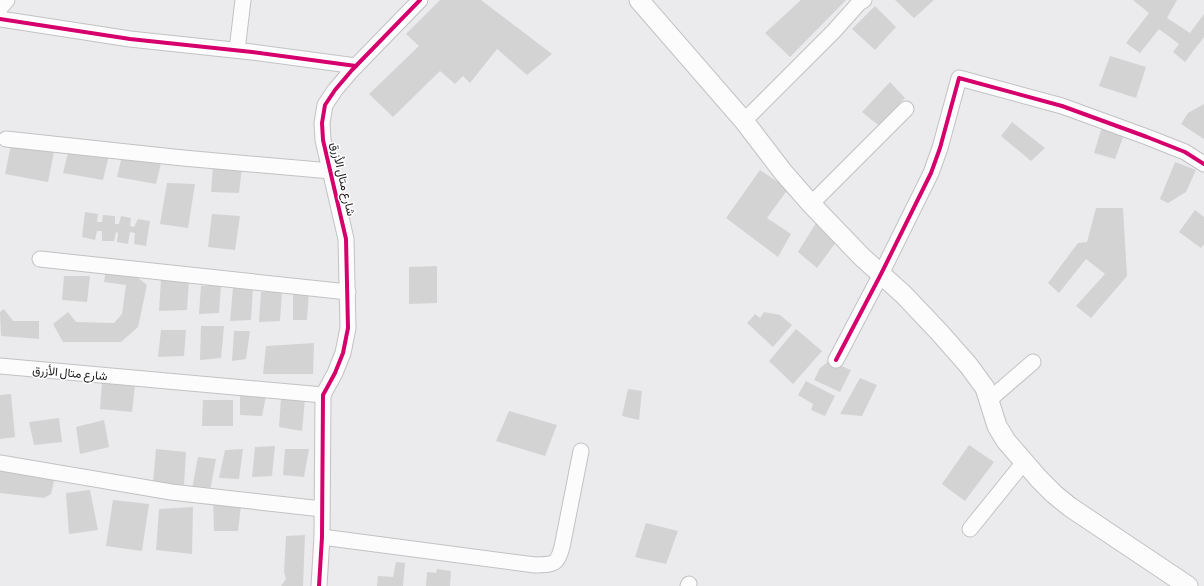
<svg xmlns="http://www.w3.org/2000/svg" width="1204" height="586" viewBox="0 0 1204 586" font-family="'Sofia Sans Condensed',Vazirmatn,sans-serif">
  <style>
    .building { fill: #d4d3d3 }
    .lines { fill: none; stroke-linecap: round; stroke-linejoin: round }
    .minor-casing { stroke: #c2c2c4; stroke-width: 17 }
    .major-casing { stroke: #c2c2c4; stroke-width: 21 }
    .minor { stroke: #fcfcfc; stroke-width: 15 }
    .major { stroke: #fcfcfc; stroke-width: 19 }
    .cycleway-casing { stroke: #fff; stroke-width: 6 }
    .cycleway { stroke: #d6006c; stroke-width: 4 }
    .labels { text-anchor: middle; stroke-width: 3; stroke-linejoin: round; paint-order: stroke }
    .street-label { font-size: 12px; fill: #18181a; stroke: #fff }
  </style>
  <rect width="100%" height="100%" fill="#ebebed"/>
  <!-- building -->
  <g class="building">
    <path d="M440,0H481L552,54L527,75L497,49L470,83L463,76L455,84L440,71L393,117L369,94L419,46L406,34Z"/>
    <path d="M801,0H846L790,57L765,33Z"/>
    <path d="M895,0H934L914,18Z"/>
    <path d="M1133,0H1177L1167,18L1190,33L1204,14V37L1185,62L1173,52L1179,44L1159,29L1140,53L1126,43L1149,13Z"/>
    <path d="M875,6L896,27L875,50L852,29Z"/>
    <path d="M1110,56L1146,67L1136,98L1099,86Z"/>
    <path d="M890,82L905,98L878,125L862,112Z"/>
    <path d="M1204,104V139L1181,124L1188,113Z"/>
    <path d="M1012,122L1045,148L1031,161L1001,136Z"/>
    <path d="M1102,127L1125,132L1115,159L1094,153Z"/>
    <path d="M11,145L54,152L48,182L5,174Z"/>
    <path d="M69,149L109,155L103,180L63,173Z"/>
    <path d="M122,156L161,163L156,184L117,177Z"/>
    <path d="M1175,162L1196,170L1186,192L1168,203L1160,199Z"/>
    <path d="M213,166L242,168L239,193L211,192Z"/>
    <path d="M760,170L788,189L767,218L791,234L778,257L726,218Z"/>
    <path d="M167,183L195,184L188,228L160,224Z"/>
    <path d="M1096,208H1123L1127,276L1091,318L1076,306L1105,274L1086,259L1059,293L1048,283L1078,243L1087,242Z"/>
    <path d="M1195,210L1204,217V244L1201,248L1179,232Z"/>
    <path d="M85,212L98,214L97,222H102L103,215L115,216V224H119L121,216L131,218L130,226L134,227L138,219L150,221L146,246L134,244L135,233L130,232L128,244L117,242L118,233L116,232L114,241H102V231H97L95,240L82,237Z"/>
    <path d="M212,214L240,216L235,250L208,247Z"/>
    <path d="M816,223L836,242L817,268L798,252Z"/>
    <path d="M437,266V303L409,304V267Z"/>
    <path d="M106,269L132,273L147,285L138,327L121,342H63L53,324L68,312L76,322L114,323L122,314L126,285L104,282Z"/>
    <path d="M64,276H90L87,302L62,300Z"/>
    <path d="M161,279L189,280L187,310L159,311Z"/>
    <path d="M221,285L219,313L199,314L201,286Z"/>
    <path d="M233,288H253L251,320L230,321Z"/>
    <path d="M309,290L307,320H293V291Z"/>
    <path d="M282,291L280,321L259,322L261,292Z"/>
    <path d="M4,309L13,321H39V339L1,336L0,312Z"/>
    <path d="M764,312L780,315L792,325L773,347L747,323L755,314L760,318Z"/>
    <path d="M201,326H224L221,358L200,360Z"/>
    <path d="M796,329L822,351L793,384L769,361Z"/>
    <path d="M161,330H186L184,356L158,357Z"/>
    <path d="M234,331H250L246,359L232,361Z"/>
    <path d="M314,343L313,374H263L266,346Z"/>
    <path d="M829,361L851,370L840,392L814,380L820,368Z"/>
    <path d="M860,378L877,385L862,416L840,414Z"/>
    <path d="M806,381L835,396L825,416L811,410L813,404L798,395Z"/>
    <path d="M102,383L135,386L132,412L100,409Z"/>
    <path d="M628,389L642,391L639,420L622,416Z"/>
    <path d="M11,394L15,437L0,439V395Z"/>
    <path d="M240,395L266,396L262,416L240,415Z"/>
    <path d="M281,398L305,399L302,431L279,427Z"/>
    <path d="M203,400H233V426H202Z"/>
    <path d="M509,411L557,425L545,456L496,441Z"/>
    <path d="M59,418L62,442L34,445L29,422Z"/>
    <path d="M104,420L109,447L80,454L76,427Z"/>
    <path d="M969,445L994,462L965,501L942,484Z"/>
    <path d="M275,446L272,476L252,477L255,447Z"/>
    <path d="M156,449L186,452L184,485L153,483Z"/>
    <path d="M243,449L239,479L219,478L225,450Z"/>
    <path d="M285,449H309L304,477L283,475Z"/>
    <path d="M198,457L216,459L210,491L192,489Z"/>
    <path d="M0,468L50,476L54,481L51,494L44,498L0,493Z"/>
    <path d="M90,490L98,530L69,534L66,493Z"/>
    <path d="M113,500L149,504L142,551L106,546Z"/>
    <path d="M213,501L241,506L238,531H214Z"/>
    <path d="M193,507L192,554L156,550L159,509Z"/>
    <path d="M646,523L678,531L666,564L635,557Z"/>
    <path d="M305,535L303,586H281L286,579L284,572L286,536Z"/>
    <path d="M396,562L405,563L403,586H377L378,576L393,577Z"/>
    <path d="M437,569L451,571L450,586H426L427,572L436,573Z"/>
  </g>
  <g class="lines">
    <!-- minor casing -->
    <g class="minor-casing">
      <g id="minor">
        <path d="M0,8L7,0"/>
        <path d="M0,19L130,39L252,52L356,66"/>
        <path d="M237,50L243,0"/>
        <path d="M744,121L834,31L859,3L864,0"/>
        <path d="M6,139L183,158L331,171"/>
        <path d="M811,204L906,109"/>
        <path d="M40,259L348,292"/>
        <path d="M836,360L881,274L931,173L940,148L959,78L1062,106L1147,137L1185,152L1204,164"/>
        <path d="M0,366L323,395"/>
        <path d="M989,400L1033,362"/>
        <path d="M0,463L171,492L322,509"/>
        <path d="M970,529L1024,462"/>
        <path d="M322,537L535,565C553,564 557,566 562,547L581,451"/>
        <path d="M319,586L322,537L323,395L335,373L343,353L348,328L346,239L323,140L322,123L325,105L335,90L352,70L420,0"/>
        <path d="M688,586L689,584"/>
      </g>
    </g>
    <!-- major casing -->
    <g class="major-casing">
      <path id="major" d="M639,0L744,121L783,172L811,204L862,257L904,295L940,333L969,366L985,388L997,426L1006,441L1039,479L1054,494L1070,507L1188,586"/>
    </g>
    <!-- minor -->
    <use href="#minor" class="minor"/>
    <!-- major -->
    <use href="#major" class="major"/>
    <!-- cycleway casing -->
    <g class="cycleway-casing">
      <g id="cycleway">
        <path d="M0,19L130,39L252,52L356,66"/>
        <path d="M836,360L881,274L931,173L940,148L959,78L1062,106L1147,137L1185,152L1204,164"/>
        <path d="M319,586L322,537L323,395L335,373L343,353L348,328L346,239L323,140L322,123L325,105L335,90L352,70L420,0"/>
      </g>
    </g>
    <!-- cycleway -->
    <use href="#cycleway" class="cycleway"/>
  </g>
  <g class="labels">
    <!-- street labels -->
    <g class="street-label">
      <text transform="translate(343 179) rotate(77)" y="4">شارع متال الأزرق</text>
      <text transform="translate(70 373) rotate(5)" y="4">شارع متال الأزرق</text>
    </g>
  </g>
</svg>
